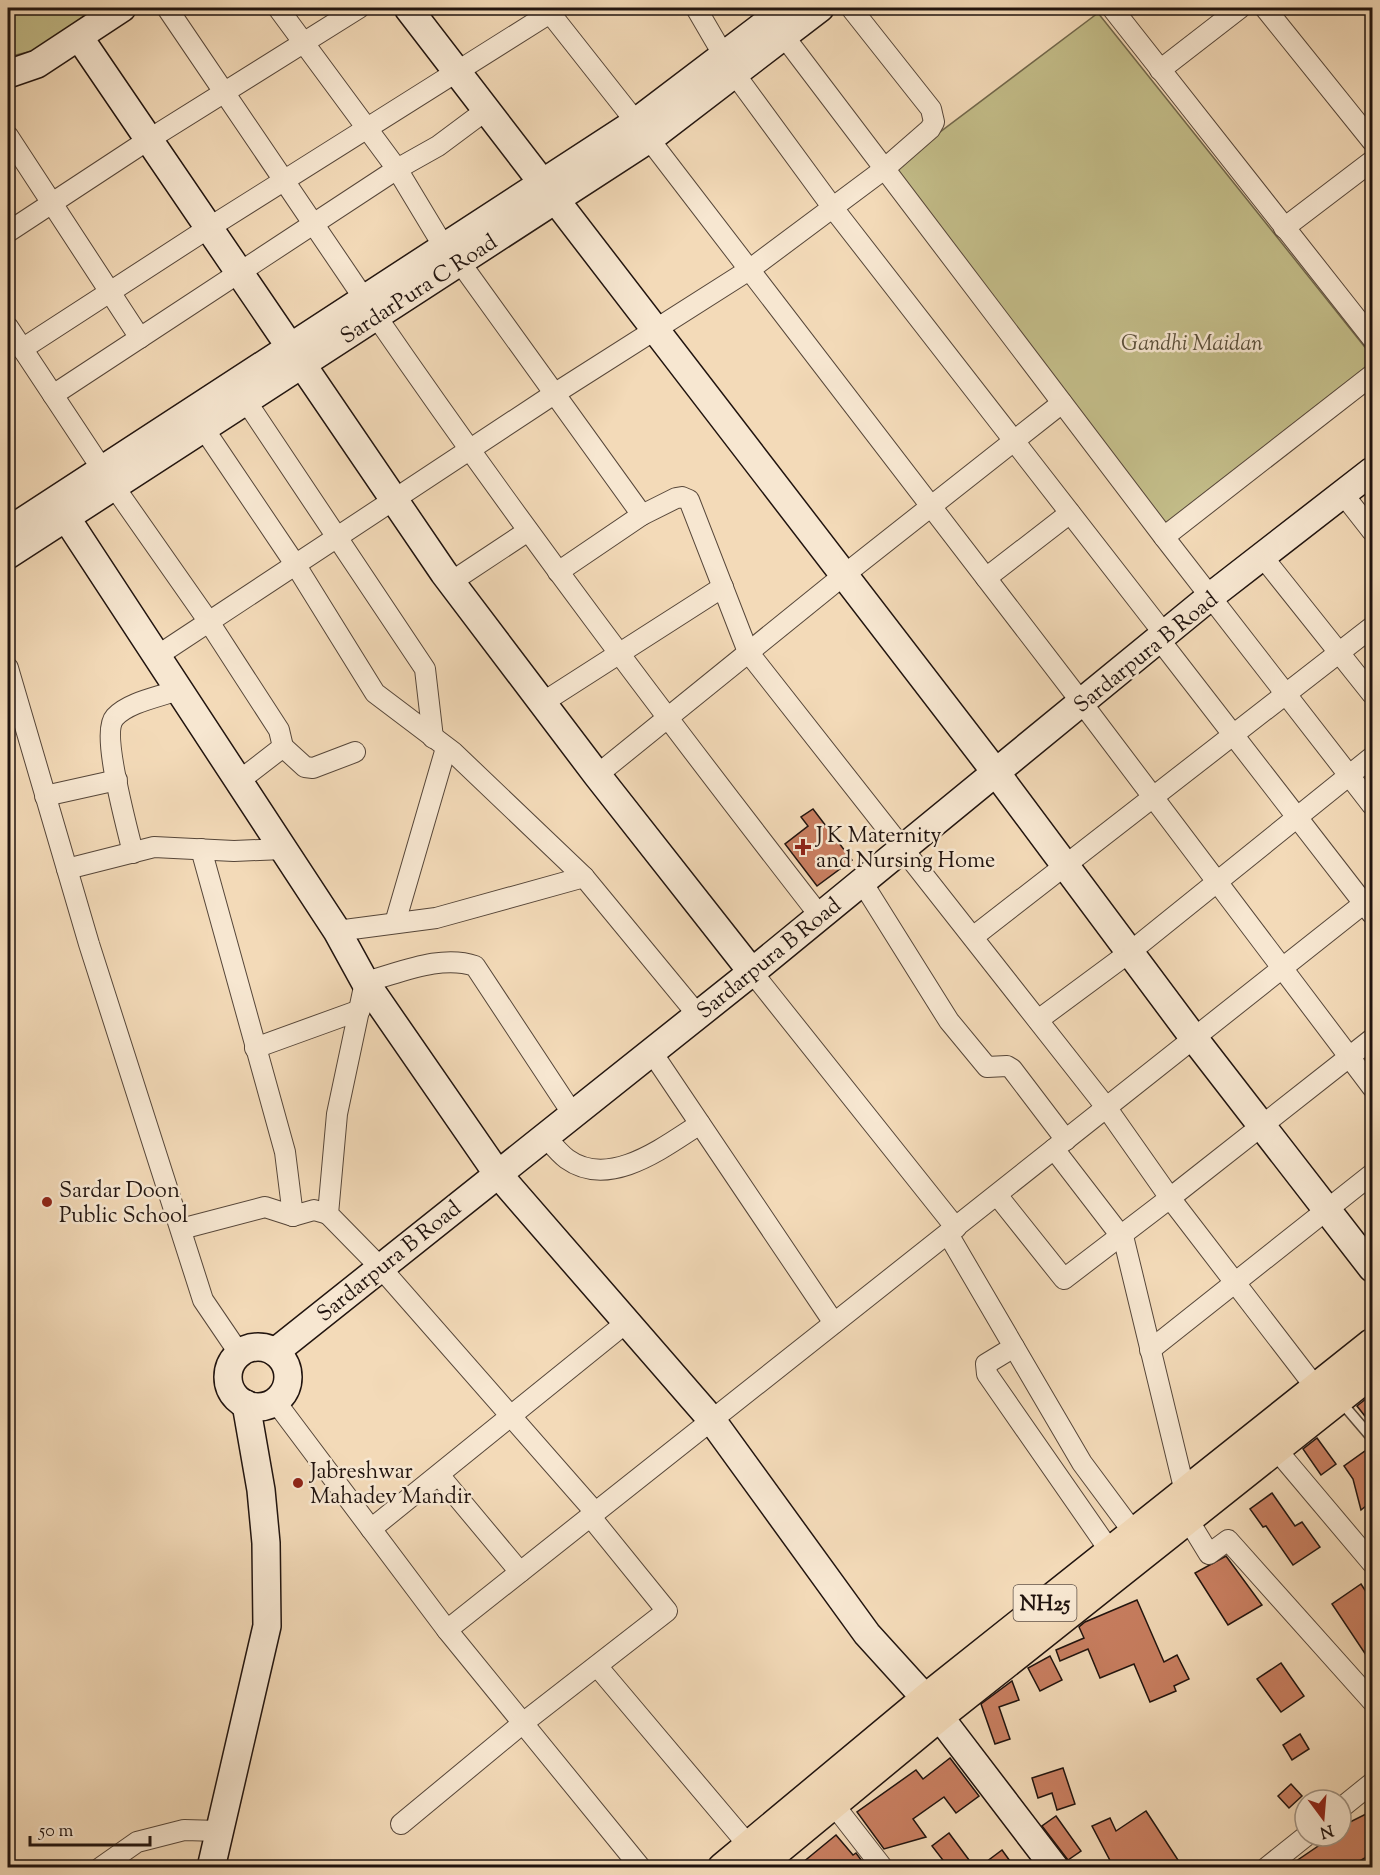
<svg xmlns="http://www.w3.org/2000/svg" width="1380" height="1875" viewBox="0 0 1380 1875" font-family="'Sorts Mill Goudy',serif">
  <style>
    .green { fill: #c3bd89; stroke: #72684c; stroke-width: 1.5 }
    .building { fill: #c97f61; stroke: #21140f; stroke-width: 1.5 }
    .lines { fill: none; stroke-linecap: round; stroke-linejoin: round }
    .lane-casing { stroke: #564639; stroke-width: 12 }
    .street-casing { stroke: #564639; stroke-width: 22 }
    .secondary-casing { stroke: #21140f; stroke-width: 30 }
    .primary-casing { stroke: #21140f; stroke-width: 33 }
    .lane { stroke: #f7e7d1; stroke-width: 9 }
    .street { stroke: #f7e7d1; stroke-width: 20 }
    .secondary { stroke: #f7e7d1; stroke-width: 27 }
    .primary { stroke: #f3dab8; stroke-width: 30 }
    .poi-dot { fill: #8f2418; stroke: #f7e7d1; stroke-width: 2 }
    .labels { text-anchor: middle; stroke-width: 5; stroke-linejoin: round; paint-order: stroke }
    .shield { fill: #f7e7d1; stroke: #615349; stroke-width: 1.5 }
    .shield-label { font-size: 21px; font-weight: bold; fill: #21140f }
    .street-label { font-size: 22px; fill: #21140f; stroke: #f7e7d1 }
    .park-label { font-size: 22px; font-style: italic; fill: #5a4f3a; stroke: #f7e7d1 }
    .poi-label { font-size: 22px; fill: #21140f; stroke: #f7e7d1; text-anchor: start }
  </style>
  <rect width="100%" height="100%" fill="#f3dab8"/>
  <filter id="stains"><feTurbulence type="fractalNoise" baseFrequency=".00333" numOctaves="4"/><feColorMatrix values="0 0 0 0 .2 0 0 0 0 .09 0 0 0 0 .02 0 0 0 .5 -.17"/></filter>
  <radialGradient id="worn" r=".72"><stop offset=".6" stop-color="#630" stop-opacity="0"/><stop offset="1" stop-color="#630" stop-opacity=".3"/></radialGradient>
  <!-- green -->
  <g class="green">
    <path d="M8,8H95L36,50L8,57Z"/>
    <path d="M1098,13L1372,356V384L1174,534L891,169Z"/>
  </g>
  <!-- building -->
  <g class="building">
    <path d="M813,809L852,860L817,886L785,844L808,826L801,817Z"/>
    <path d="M1372,1394V1425L1357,1406Z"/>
    <path d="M1317,1438L1336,1464L1321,1475L1303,1449Z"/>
    <path d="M1372,1446V1501L1361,1510L1353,1479L1344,1466Z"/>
    <path d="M1272,1493L1295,1526L1302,1522L1320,1547L1293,1565L1266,1526L1263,1527L1250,1509Z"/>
    <path d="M1226,1556L1262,1605L1228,1625L1195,1573Z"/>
    <path d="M1361,1584L1372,1601V1664L1332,1604Z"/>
    <path d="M1137,1600L1164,1662L1177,1655L1189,1679L1174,1686L1176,1691L1150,1702L1134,1664L1100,1678L1088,1649L1060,1661L1056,1650L1084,1638L1079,1627L1085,1622Z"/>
    <path d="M1050,1656L1062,1680L1040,1691L1028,1668Z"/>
    <path d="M1281,1663L1304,1696L1281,1712L1257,1679Z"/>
    <path d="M1012,1681L1019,1700L999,1707L1010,1739L995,1744L981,1704Z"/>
    <path d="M1300,1734L1309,1749L1292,1760L1283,1745Z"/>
    <path d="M950,1758L979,1796L956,1813L944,1797L913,1819L926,1837L884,1849L857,1812L916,1770L923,1779Z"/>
    <path d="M1063,1768L1075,1804L1057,1810L1052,1793L1038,1798L1032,1778Z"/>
    <path d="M1291,1784L1302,1796L1289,1808L1278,1796Z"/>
    <path d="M1146,1811L1180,1863L1173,1868H1114L1092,1826L1110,1818L1116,1831Z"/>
    <path d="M1372,1811V1854L1347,1868H1286L1333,1836H1341L1342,1826Z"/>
    <path d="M1056,1816L1081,1851L1068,1860L1042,1826Z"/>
    <path d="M949,1833L975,1868H949L932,1846Z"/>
    <path d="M836,1835L853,1855L856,1853L867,1868H796Z"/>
    <path d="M1002,1850L1015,1868H978Z"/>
  </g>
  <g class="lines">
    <!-- lane casing -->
    <g class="lane-casing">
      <path id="lane" d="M1341,1402L1371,1437L1372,1436"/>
    </g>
    <!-- street casing -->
    <g class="street-casing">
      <g id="street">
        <path d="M167,8L365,300"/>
        <path d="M278,8L397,169L444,247"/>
        <path d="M696,8L724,56"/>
        <path d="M1112,8L1372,338"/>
        <path d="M1265,8L1372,141"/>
        <path d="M783,35L1164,537L1372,805"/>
        <path d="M1160,70L1240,8"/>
        <path d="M734,73L833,208L1165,635"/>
        <path d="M8,136L140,338"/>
        <path d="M649,139L1082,703L1372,1087"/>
        <path d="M1284,228L1372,161"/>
        <path d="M8,232L148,140L359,8"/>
        <path d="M459,261L642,515"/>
        <path d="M376,316C517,521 667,719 820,916"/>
        <path d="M8,327L102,469"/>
        <path d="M22,349L207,229L550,13L636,122"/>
        <path d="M53,395L397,169L438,146L485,111"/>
        <path d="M246,401L425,669L433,738"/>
        <path d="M204,429L295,564L375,693L453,752L584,877L697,1014"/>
        <path d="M113,485L209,622L279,730L283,747L239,781"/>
        <path d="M1343,494L1372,531"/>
        <path d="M1164,537L1372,375"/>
        <path d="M1262,556L1372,694"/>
        <path d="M558,572L642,515L676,498L682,497L689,500L748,652L1106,1107L1170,1198L1372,1039"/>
        <path d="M986,578L1070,513"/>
        <path d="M451,582L528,531"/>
        <path d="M1159,639L1372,914"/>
        <path d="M157,656L554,394L749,270L883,170L930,129L934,122L931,109L851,8"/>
        <path d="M8,668L89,944L203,1300L239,1353"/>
        <path d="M542,703L723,587"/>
        <path d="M283,747L305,767L313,768L355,752"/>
        <path d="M597,775L844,575L1062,403"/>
        <path d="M45,796L117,780"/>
        <path d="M201,849L285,1152L293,1216L314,1210L328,1214"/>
        <path d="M133,853C128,830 100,733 115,717C129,702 159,697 178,690"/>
        <path d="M67,869L154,847L234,851L283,849"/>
        <path d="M862,882L949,1021L987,1067L1007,1066L1012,1069L1066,1140"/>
        <path d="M395,923L446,748"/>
        <path d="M337,931L436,918L584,877"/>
        <path d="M973,937L1372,627"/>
        <path d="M752,972L956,1228"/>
        <path d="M1038,1020L1130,952L1372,757"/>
        <path d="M255,1048L360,1010"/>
        <path d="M651,1051L834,1323"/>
        <path d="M572,1113L475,966C441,954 400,973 365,982L337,1114L328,1214L380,1267L595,1512"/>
        <path d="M544,1135C551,1143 559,1153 567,1159C610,1190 665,1146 700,1124"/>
        <path d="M1054,1149L1124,1240L1185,1492"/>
        <path d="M997,1195L1064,1279L1170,1198L1316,1388"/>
        <path d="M181,1229L265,1207L293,1216"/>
        <path d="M948,1234L1082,1463L1134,1533"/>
        <path d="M1014,1347L986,1364L987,1374L1110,1551"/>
        <path d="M1150,1350L1372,1174"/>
        <path d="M275,1401L447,1630L641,1868"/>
        <path d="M1275,1448L1372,1563"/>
        <path d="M439,1475L520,1572"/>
        <path d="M1187,1518L1209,1554L1228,1540L1372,1701"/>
        <path d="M371,1529L627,1322"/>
        <path d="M447,1630L1372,897"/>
        <path d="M597,1666L749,1846"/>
        <path d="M834,1805L883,1868"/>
        <path d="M1341,1808L1372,1783"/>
        <path d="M401,1824L523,1723L667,1611L590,1516"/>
        <path d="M100,1868L137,1842L184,1830L219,1831"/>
        <path d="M1266,1868L1306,1836"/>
      </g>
    </g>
    <!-- secondary casing -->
    <g class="secondary-casing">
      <g id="secondary">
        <path d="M408,8L997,774L1193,1037L1372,1268"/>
        <path d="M79,37L444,573L597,775L752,972"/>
        <path d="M8,74L37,64L122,8"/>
        <path d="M65,516L337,931L365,982L497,1173L711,1419L867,1634L926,1699L1055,1868"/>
        <path d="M8,531L636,122L786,8"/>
        <path d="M8,555L649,139L820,8"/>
        <circle cx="258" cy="1377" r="30"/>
        <path d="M275,1352L752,972L1211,596L1372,471"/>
        <path d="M211,1868L267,1626L266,1543L261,1490L246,1404"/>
      </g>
    </g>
    <!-- primary casing -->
    <g class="primary-casing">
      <g id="primary">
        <path d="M723,1868L926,1699L1372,1344"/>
        <path d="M755,1868L939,1716L1372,1372"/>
      </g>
    </g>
    <!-- lane -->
    <use href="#lane" class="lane"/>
    <!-- street -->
    <use href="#street" class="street"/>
    <!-- secondary -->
    <use href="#secondary" class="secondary"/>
    <!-- primary -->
    <use href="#primary" class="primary"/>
  </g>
  <!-- markers -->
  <g class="poi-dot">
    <path d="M800 838h6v6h6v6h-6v6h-6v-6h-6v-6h6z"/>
    <circle cx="47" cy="1202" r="6"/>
    <circle cx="298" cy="1483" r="6"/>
  </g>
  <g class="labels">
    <!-- shield labels -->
    <rect class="shield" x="1013.5" y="1585" width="63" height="36" rx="4.5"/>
    <g class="shield-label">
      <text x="1045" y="1610">NH25</text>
    </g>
    <!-- street labels -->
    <g class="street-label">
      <text transform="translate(418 288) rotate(-33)" y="8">SardarPura C Road</text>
      <text transform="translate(1145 651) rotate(-39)" y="8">Sardarpura B Road</text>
      <text transform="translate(768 957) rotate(-39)" y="8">Sardarpura B Road</text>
      <text transform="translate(388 1260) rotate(-39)" y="8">Sardarpura B Road</text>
    </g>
    <!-- park labels -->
    <g class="park-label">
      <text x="1192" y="350">Gandhi Maidan</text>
    </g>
    <!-- poi labels -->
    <g class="poi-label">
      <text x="816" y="842">J K Maternity<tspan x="816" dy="25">and Nursing Home</tspan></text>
      <text x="59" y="1197">Sardar Doon<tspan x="59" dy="25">Public School</tspan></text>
      <text x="310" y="1478">Jabreshwar<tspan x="310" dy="25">Mahadev Mandir</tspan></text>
    </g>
  </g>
  <!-- margin -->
  <rect width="1380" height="1875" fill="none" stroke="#f3dab8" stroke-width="30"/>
  <rect x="9" y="9" width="1362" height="1857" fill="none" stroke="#21140f" stroke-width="3"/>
  <rect x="15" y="15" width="1350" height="1845" fill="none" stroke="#21140f" stroke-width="1.5"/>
  <!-- north arrow -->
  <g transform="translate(1323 1818) rotate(164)"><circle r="28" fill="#f7e7d1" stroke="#a19383" stroke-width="1.5"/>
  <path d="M0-4.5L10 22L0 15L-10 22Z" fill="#8f2418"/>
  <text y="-9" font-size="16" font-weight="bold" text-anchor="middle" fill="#21140f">N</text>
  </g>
  <!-- scale -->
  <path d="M30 1836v9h120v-9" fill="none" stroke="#21140f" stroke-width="3"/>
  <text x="39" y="1836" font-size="18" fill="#21140f" stroke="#f7e7d1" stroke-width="4.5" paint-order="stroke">50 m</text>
  <rect width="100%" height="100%" filter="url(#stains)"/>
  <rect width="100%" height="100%" fill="url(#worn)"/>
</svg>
